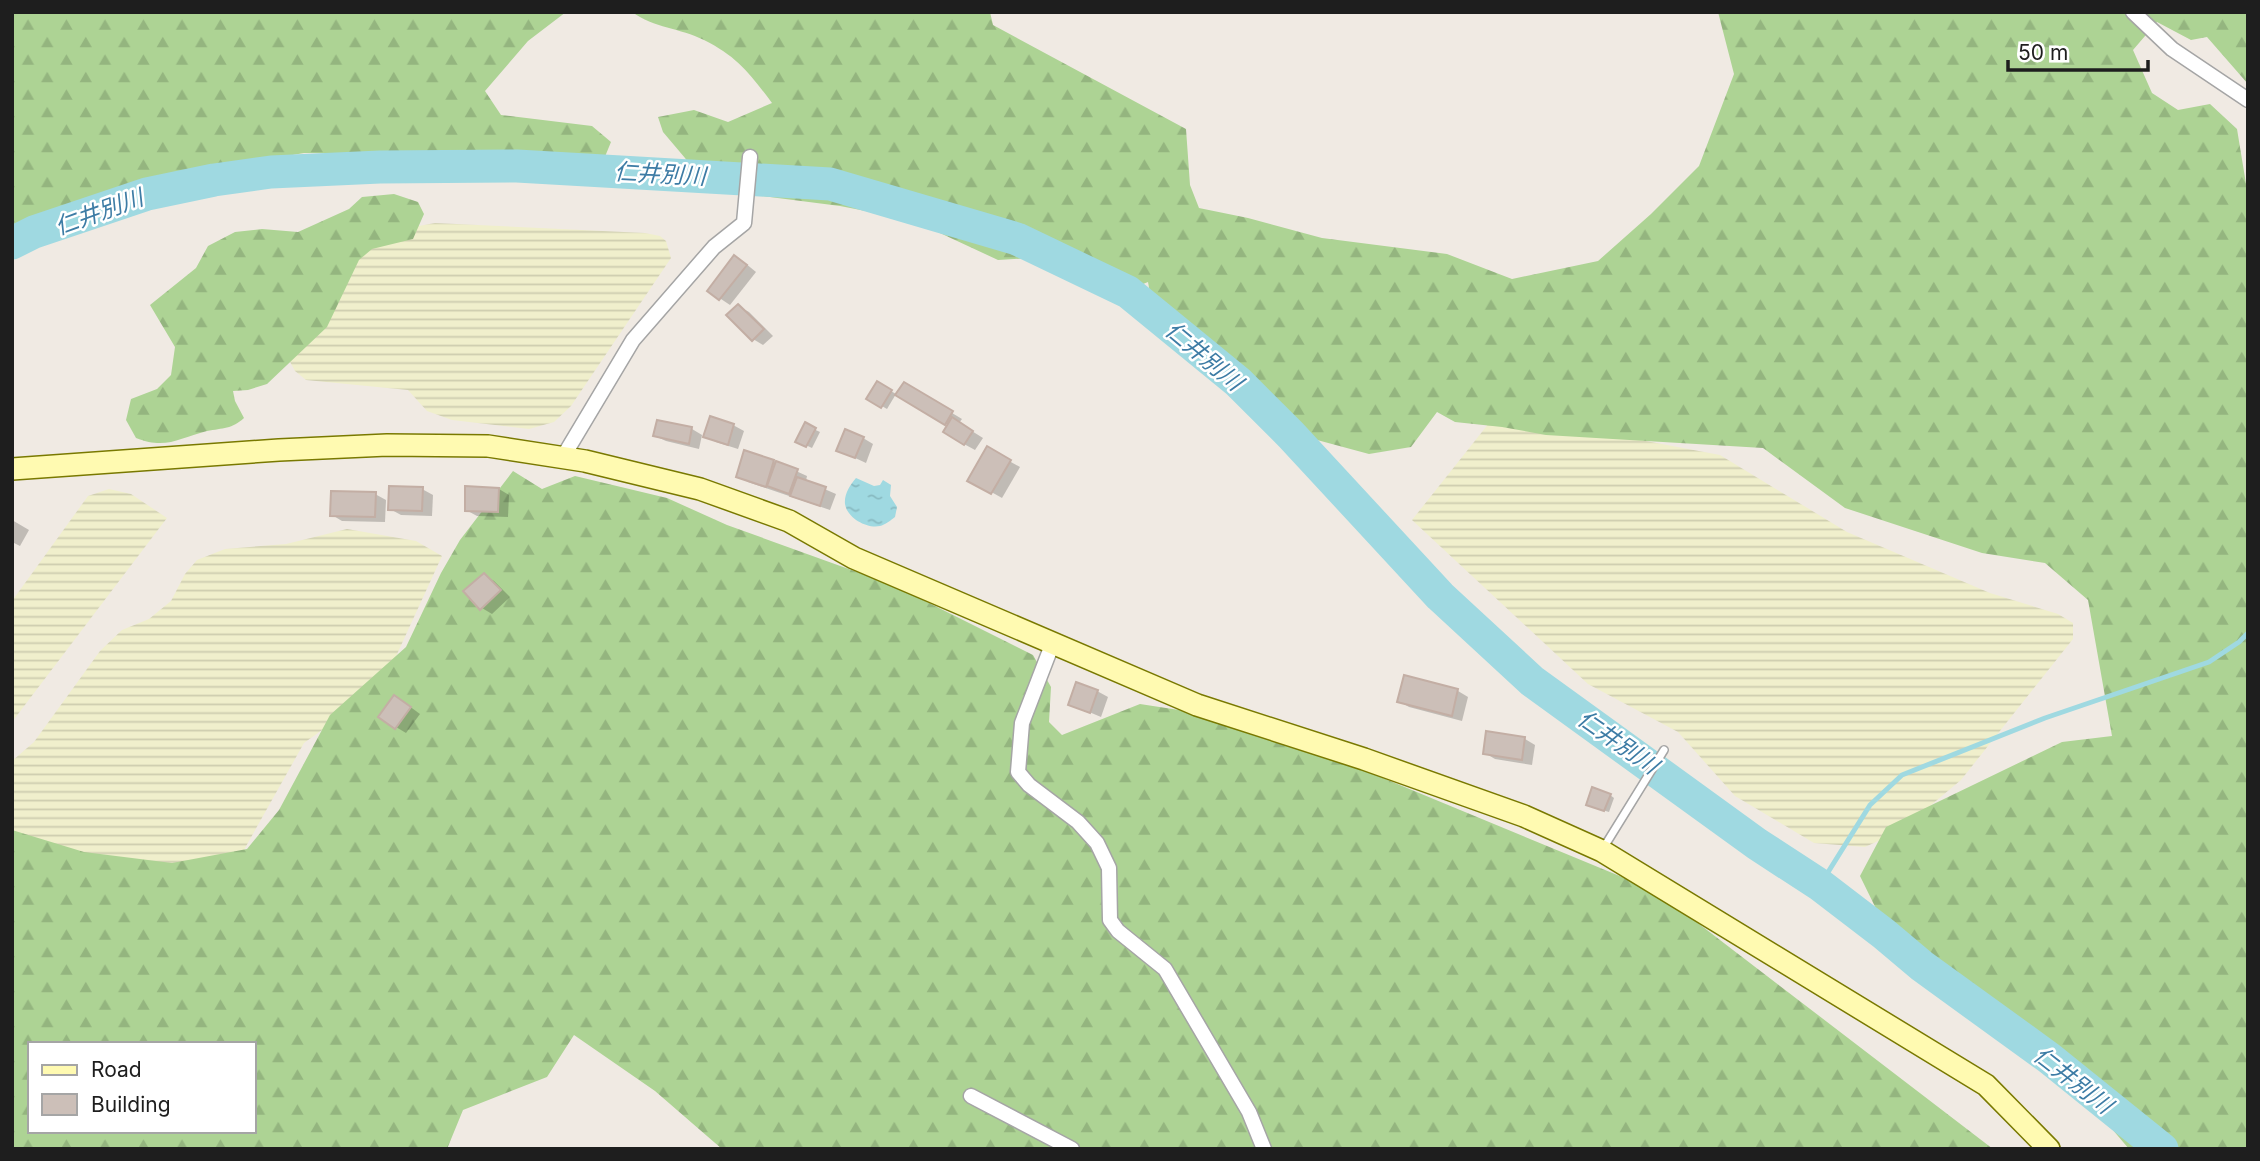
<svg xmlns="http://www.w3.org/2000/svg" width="2260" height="1161" viewBox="0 0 2260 1161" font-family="Inter,'Noto Sans JP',sans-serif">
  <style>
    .farmland { fill: url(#farmland-rules) }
    .forest { fill: url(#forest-firs); fill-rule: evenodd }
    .water { fill: url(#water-ripples) }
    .shadow { fill: #0003 }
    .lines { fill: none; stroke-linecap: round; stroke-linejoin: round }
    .stream { stroke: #9fd9e1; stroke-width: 5 }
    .river { stroke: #9fd9e1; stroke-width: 33 }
    .building { fill: #ccbfb8; stroke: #c3aea4; stroke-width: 2 }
    .lane-casing { stroke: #a5a5a5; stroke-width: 10 }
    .street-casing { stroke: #a5a5a5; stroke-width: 17 }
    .secondary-casing { stroke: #797900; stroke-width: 24 }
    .lane { stroke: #fff; stroke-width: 7 }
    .street { stroke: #fff; stroke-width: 14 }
    .secondary { stroke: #fffab1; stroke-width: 21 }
    .labels { text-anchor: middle; stroke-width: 5; stroke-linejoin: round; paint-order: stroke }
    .water-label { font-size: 23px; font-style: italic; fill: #3d7ca5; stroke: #fff }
  </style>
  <defs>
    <pattern id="farmland-rules" width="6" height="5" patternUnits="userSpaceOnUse" patternTransform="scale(1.75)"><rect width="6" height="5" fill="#f0efcc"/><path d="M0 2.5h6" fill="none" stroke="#cdccaf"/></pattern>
    <pattern id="forest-firs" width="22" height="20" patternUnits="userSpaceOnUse" patternTransform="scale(1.75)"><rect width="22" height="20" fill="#add394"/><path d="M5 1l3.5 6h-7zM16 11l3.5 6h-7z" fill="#94b57f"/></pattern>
    <pattern id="water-ripples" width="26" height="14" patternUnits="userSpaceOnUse" patternTransform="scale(1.75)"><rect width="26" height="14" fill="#9fd9e1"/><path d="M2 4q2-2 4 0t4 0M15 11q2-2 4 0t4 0" fill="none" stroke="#88bac1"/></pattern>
  </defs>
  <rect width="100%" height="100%" fill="#f0eae3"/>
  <!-- farmland -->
  <g class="farmland">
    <path d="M435,223L645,233L660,236L666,241L671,258L571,406L554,422L529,429L452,420L427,411L408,390L306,380L295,371L289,360L363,240L397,230Z"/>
    <path d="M1497,413L1720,455L1847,532L1990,593L2058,614L2073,623V639L1961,780L1900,831L1865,847L1814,843L1735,796L1678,732L1588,684L1412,520Z"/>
    <path d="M109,489L131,494L167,518L12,722V601L88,496Z"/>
    <path d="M347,529L416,541L442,556L387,676L357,705L304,743L240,857L220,863L113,865L12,840V761L34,742L100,651L122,630L149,619L171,601L185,574L197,560L225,549L286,544Z"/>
  </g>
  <!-- forest -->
  <g class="forest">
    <path d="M12,12H566L528,41L485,91L501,115L592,126L611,142L604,159L455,157L381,153H304L189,173L96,200L35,241L12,248Z"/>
    <path d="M632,12H990L993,25L1186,129L1190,185L1199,208L1248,218L1322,238L1447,254L1512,279L1598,261L1651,214L1699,166L1734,74L1718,12H2248V84L2207,37L2191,40L2157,22L2133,50L2152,93L2178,110L2210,104L2237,129L2248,196V1149H2129L2101,1116L2049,1074L1995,1006L1885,927L1860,876L1886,827L2062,742L2112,736L2088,600L2045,563L1982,553L1845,508L1763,448L1546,435L1502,427L1455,422L1437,412L1411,447L1369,454L1306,437L1213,343L1150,293L1148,282L1106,299L1030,258L998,260L912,220L840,206L706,189L685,158L663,132L658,117L694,110L728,122L772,103C750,74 738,57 704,40C680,28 654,28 632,12Z"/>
    <path d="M394,194L418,202L424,214L413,239L372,249L359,260L327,327L267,384L248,390L233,391L235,401L244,418C232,429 223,428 207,431C179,438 166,450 136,438L126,420L131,399L157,389L171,375L175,347L150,305L196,268L208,246L235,232L262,229L298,232L349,209L362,197Z"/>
    <path d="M513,471L542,489L575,476L667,498L727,525L893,585L1033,655L1051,687L1049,722L1062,735L1140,704L1179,710L1349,764L1656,891L1993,1149H722L655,1091L574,1035L547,1077L463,1110L447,1149H12V830L84,852L172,863L247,849L279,810L330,715L406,647L441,573L460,540ZM30,1044H254V1131H30Z"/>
  </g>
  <!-- water -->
  <path class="water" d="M856,478L874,486L880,485L883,480L891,485L890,496L897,507L895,517C891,520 885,525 880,526C867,529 847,518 845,504C844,494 850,485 856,478Z"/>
  <!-- shadow -->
  <g class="shadow">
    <path d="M745,263L756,272L730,305L709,291Z"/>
    <path d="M738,306L749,312L773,336L763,345L753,339Z"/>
    <path d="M877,383L896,394L887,409L868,398Z"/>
    <path d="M904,384L962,419L959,423L983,438L975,450L964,444L949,425L899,395Z"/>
    <path d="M733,425L744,431L738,449L716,442L705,436Z"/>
    <path d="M805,425L820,432L812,448L797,441Z"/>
    <path d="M692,429L702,435L699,449L666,441L655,436Z"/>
    <path d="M863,438L873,444L866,463L838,450Z"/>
    <path d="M988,449L1020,467L1002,498L970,480Z"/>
    <path d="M774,461L807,476L806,481L836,494L830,510L748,482L738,476Z"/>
    <path d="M422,489L433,495L432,516L401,515L390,509Z"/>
    <path d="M499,489L509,495L508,517L477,516L466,510Z"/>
    <path d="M375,494L386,500L385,522L342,521L332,515Z"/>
    <path d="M12,520L29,530L20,546L12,542Z"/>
    <path d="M484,575L494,581L510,597L492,614L482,608Z"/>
    <path d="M1405,678L1458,691L1468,697L1462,721L1409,707L1399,701Z"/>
    <path d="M1097,691L1108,697L1101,717L1070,704Z"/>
    <path d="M405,703L420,714L406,733L396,727Z"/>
    <path d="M1525,739L1535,745L1532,765L1495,759L1485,753Z"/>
    <path d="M1610,795L1614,798L1609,812L1592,807Z"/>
  </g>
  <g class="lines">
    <!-- stream -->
    <path class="stream" d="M1820,885L1870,805L1902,775L2045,718L2209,662L2239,642L2248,633"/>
    <!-- river -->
    <path class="river" d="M12,243L34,232L147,194L214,180L271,172L380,167L517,166L830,184L1017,239L1128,292L1238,382L1291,435L1440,596L1532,681L1757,844L1820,885L1884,934L1922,966L2049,1058L2162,1149"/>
  </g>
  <!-- building -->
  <g class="building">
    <path d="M734,255L747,265L719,300L707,291Z"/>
    <path d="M738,304L764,329L752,341L726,315Z"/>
    <path d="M877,381L892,390L881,408L866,399Z"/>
    <path d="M904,382L953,411L945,425L895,395Z"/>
    <path d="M710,416L734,424L728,445L703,437Z"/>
    <path d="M952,417L973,431L964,445L943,432Z"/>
    <path d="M657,420L692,427L689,444L653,436Z"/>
    <path d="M805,422L816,428L806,447L795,442Z"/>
    <path d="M845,429L864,437L855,458L836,451Z"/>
    <path d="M987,446L1011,460L991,494L967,481Z"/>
    <path d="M744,450L774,460L766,487L736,477Z"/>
    <path d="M776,461L798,469L789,494L767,486Z"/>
    <path d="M797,477L826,487L820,506L790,496Z"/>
    <path d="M389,486L423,487L422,511L388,510Z"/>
    <path d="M465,486L499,488L498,512L465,511Z"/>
    <path d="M331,491L376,492L375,517L330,516Z"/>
    <path d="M484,573L501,590L480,610L463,591Z"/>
    <path d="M1404,675L1458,689L1452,716L1397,702Z"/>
    <path d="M1076,682L1098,690L1090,713L1068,705Z"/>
    <path d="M394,695L411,707L395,729L378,717Z"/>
    <path d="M1486,731L1525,737L1522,760L1483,754Z"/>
    <path d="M1592,787L1611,794L1604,811L1586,805Z"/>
  </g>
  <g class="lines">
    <!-- lane casing -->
    <g class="lane-casing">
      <path id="lane" d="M1604,847L1664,750"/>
    </g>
    <!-- street casing -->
    <g class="street-casing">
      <g id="street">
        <path d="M2133,12L2172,49L2248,100"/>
        <path d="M563,457L633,340L714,247L744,223L750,157"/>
        <path d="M1052,645L1022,723L1018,772L1029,785L1078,822L1097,843L1109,868L1110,920L1118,931L1165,969L1249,1112L1264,1149"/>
        <path d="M971,1096L1072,1149"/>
      </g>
    </g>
    <!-- secondary casing -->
    <g class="secondary-casing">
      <path id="secondary" d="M12,469L279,450L387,445L488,446L585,461L700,489L789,521L854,558L1197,705L1364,759L1524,816L1602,851L1986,1085L2049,1149"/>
    </g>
    <!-- lane -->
    <use href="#lane" class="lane"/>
    <!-- street -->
    <use href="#street" class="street"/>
    <!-- secondary -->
    <use href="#secondary" class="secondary"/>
  </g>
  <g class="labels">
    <!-- water labels -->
    <g class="water-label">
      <text transform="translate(660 174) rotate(3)" y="8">仁井別川</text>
      <text transform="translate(99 212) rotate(-20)" y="8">仁井別川</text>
      <text transform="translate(1204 356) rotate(40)" y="8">仁井別川</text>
      <text transform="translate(1618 742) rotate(35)" y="8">仁井別川</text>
      <text transform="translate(2073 1080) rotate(38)" y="8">仁井別川</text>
    </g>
  </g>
  <!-- border -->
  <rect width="2260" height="1161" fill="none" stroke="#1e1e1e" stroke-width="28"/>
  <!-- legend -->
  <rect x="28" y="1042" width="228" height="91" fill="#ffffff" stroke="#a5a5a5" stroke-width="2"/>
  <rect x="42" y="1065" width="35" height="10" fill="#fffab1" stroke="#a5a5a5" stroke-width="2"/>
  <text x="91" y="1077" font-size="21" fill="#1e1e1e">Road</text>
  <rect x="42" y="1094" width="35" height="21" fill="#ccbfb8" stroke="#a5a5a5" stroke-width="2"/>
  <text x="91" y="1112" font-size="21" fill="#1e1e1e">Building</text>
  <!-- scale -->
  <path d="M2008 60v10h140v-10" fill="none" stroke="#1e1e1e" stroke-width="3.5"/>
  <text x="2018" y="60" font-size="21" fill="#1e1e1e" stroke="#ffffff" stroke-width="5" paint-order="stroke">50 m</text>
</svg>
